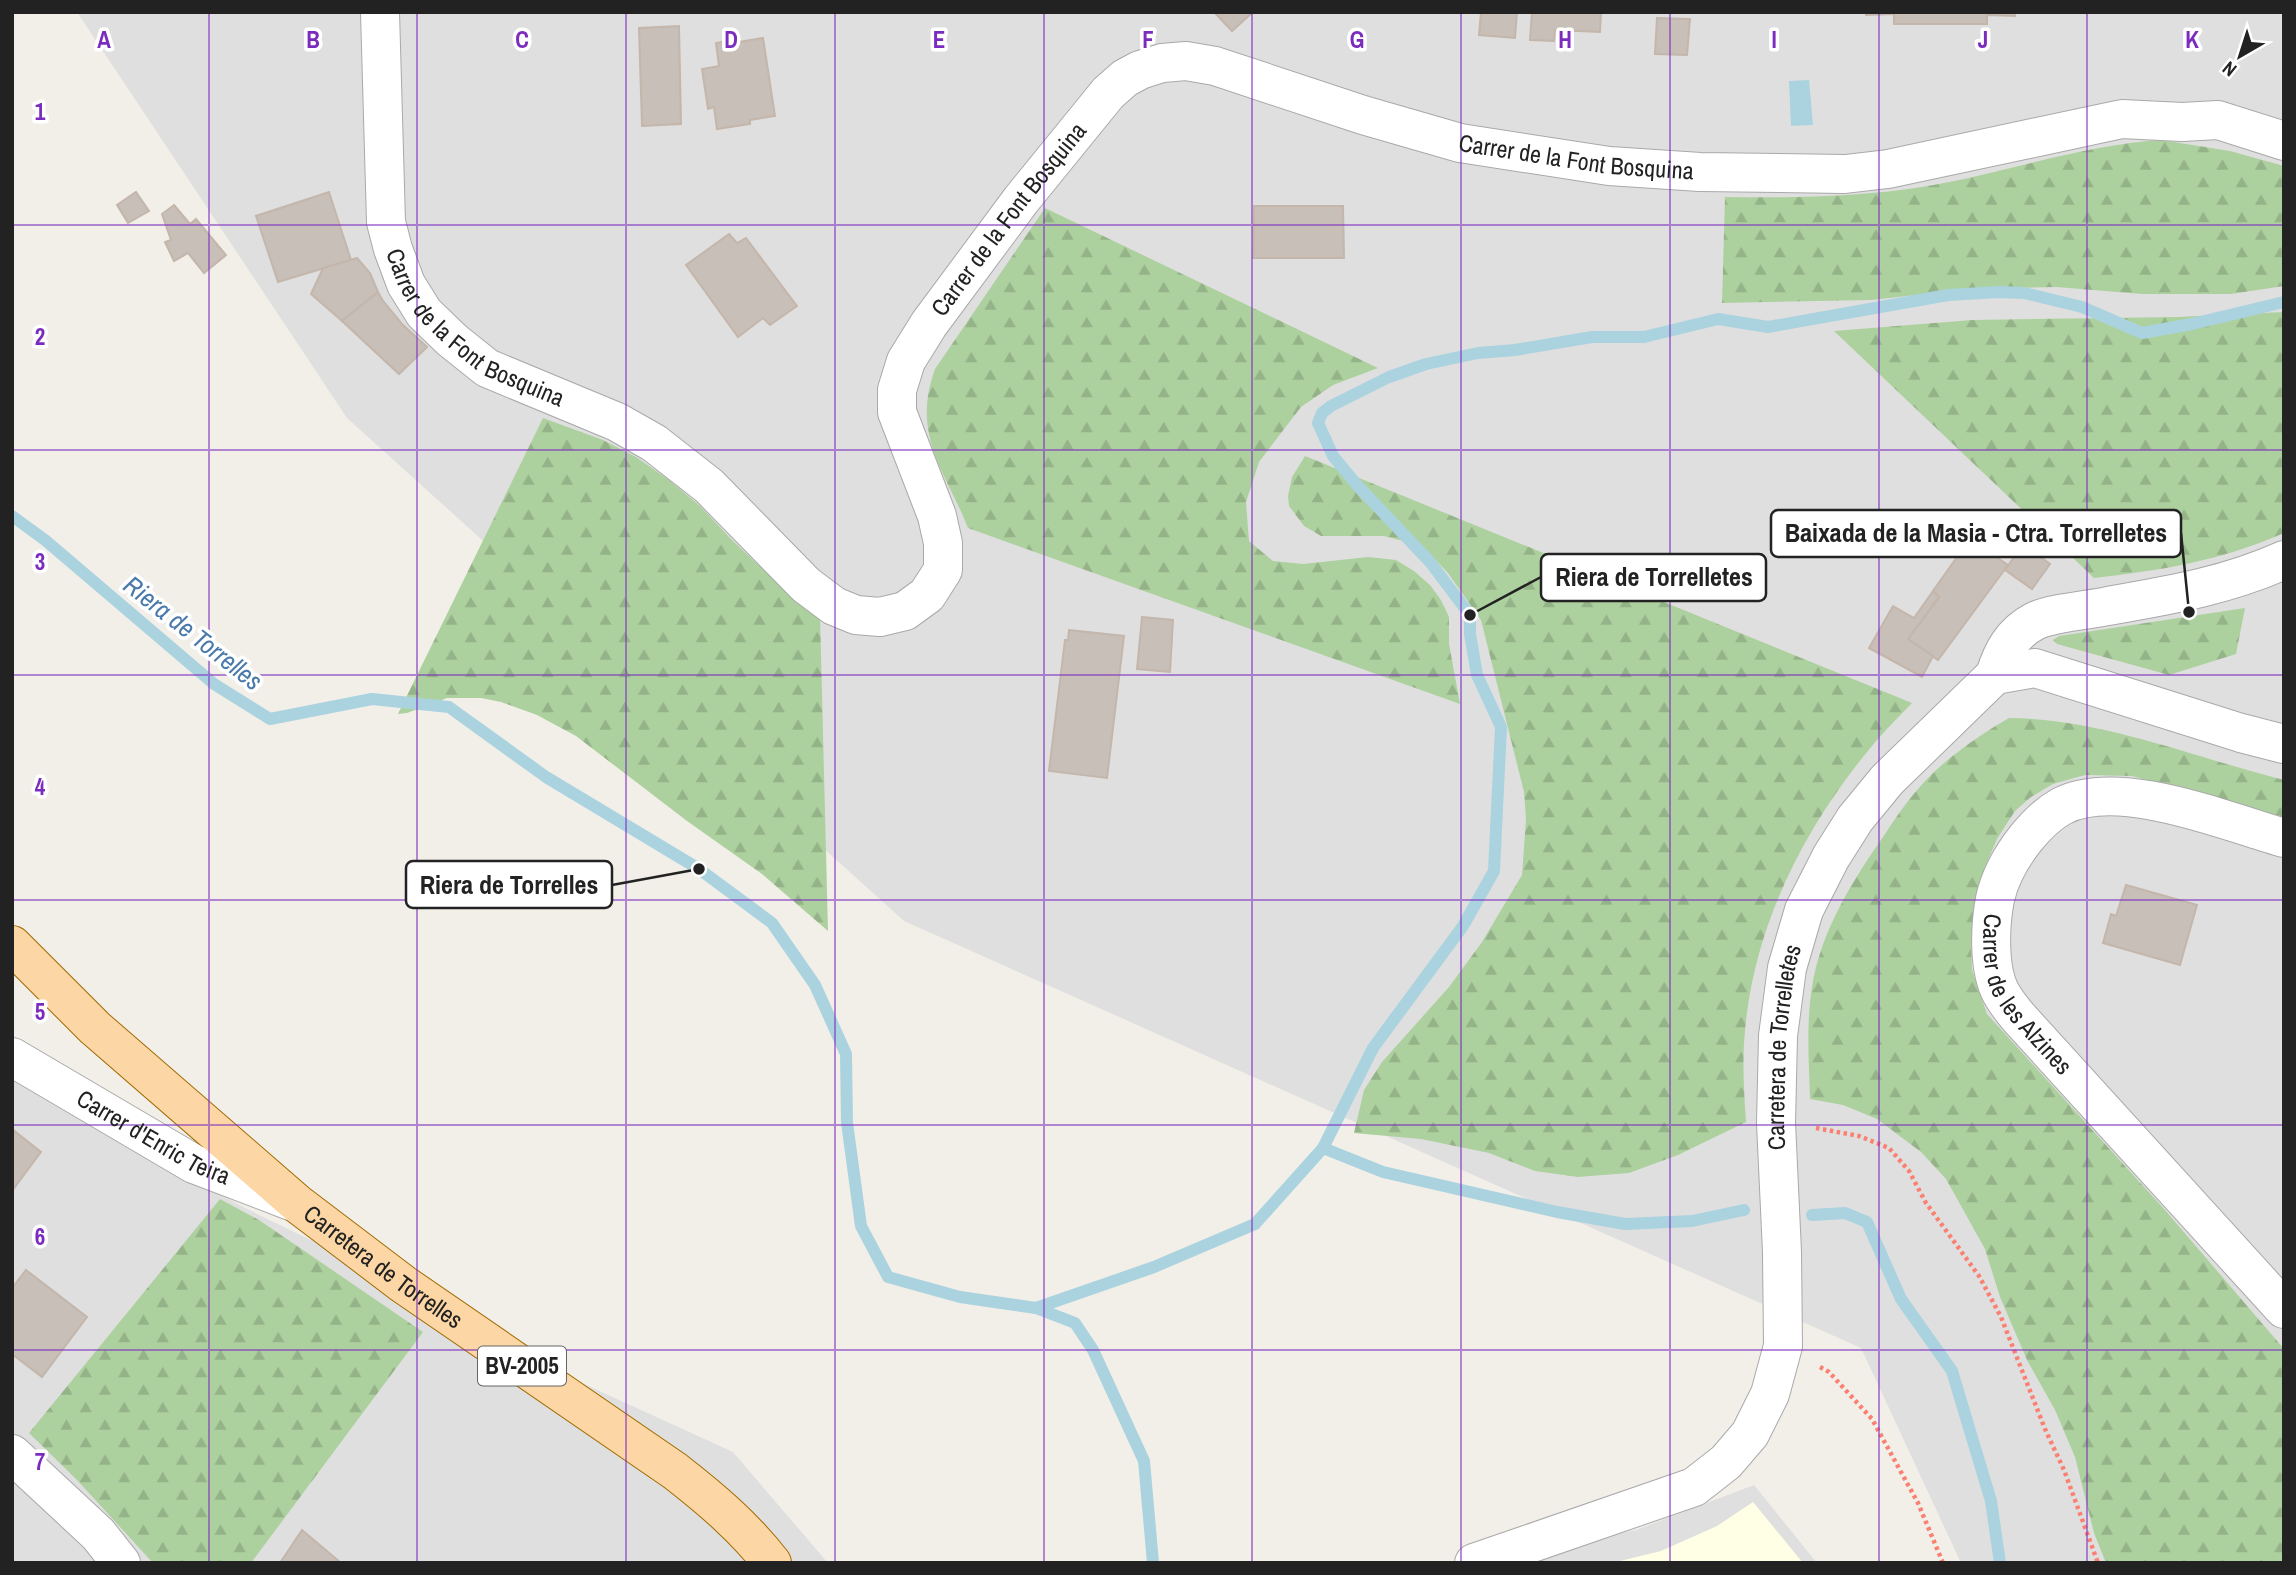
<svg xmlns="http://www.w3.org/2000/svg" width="2296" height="1575" viewBox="0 0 2296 1575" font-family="'Archivo Narrow',sans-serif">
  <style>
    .residential { fill: #e0dfdf }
    .education { fill: #ffffe5 }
    .forest { fill: url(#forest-firs) }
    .water { fill: #aad3df }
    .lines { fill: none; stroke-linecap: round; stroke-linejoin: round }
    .stream { stroke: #aad3df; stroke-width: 12 }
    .building { fill: #c7bfb8; stroke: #c4b6ab; stroke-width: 2 }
    .minor-casing { stroke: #a9a9a9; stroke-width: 40 }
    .primary-casing { stroke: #a06b00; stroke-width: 40 }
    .path { stroke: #fa8072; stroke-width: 4.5; stroke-dasharray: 3.5 3.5; stroke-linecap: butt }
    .minor { stroke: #fff; stroke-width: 38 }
    .primary { stroke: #fcd6a4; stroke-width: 38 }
    .grid { fill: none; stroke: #7b2cbf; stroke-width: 2; stroke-opacity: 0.55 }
    .labels { text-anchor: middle; stroke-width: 7; stroke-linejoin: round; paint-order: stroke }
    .shield { fill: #fff; stroke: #646464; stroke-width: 2 }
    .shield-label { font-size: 23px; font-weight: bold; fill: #222 }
    .street-label { font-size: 24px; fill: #222; stroke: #fff }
    .water-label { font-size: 26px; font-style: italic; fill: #4a7aab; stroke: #fff }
    .grid-label { font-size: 23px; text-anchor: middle; font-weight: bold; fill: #7b2cbf; stroke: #fff; stroke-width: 7; stroke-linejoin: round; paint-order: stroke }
    .leader { fill: none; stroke: #222; stroke-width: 2.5 }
    .callout-dot { fill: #222; stroke: #fff; stroke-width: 2.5 }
    .callout { fill: #fff; stroke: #222; stroke-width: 2.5 }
    .callout-label { font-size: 26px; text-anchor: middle; font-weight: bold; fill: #222 }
  </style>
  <defs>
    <pattern id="forest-firs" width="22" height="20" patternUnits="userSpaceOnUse" patternTransform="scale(1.75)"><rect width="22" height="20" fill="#add19e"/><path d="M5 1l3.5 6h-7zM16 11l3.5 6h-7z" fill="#95b388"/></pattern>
  </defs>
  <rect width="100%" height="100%" fill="#f2efe9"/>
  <!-- residential -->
  <g class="residential">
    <path d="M77,12H2284V1563H1961L1861,1348L904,921L347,418Z"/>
    <path d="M12,1080L245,1208L327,1248L422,1310L733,1452L828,1563H12Z"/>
    <path d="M1754,1485L1817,1563H1475L1636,1530Z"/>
  </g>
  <!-- education -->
  <path class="education" d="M1753,1502L1803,1563H1612L1661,1551L1717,1526Z"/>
  <!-- forest -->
  <g class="forest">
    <path d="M2161,140L2230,151L2284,166V286L2231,294H2142L2056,287L2017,288L1952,291L1871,300L1722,303L1725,197C1791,198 1857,197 1922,187C2002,174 2080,145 2161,140Z"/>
    <path d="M1045,208L1378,368L1333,385L1301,407L1259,462L1246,502L1249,541L1273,561L1303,564L1368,557L1396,560L1414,571L1430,585L1441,600L1449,617V644L1460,704L968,528C945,470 911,435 935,369Z"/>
    <path d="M2284,312V533C2220,561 2163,570 2094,578L1834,331L1972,320L2177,317Z"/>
    <path d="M543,418L603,440L636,457L669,480L700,506L731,539L775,581L820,615L828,931L762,874L687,821L576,736L537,715L501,702L481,698H447L407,713L398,714Z"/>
    <path d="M1305,456L1912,703C1899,717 1884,731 1872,746C1805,826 1754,925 1745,1031C1742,1061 1744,1091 1746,1122L1678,1155L1629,1173L1578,1177L1535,1171L1489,1153L1421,1139L1354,1133L1364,1090L1382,1062L1449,987L1482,942L1522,875L1526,819L1524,792L1481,620L1448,573L1429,553L1407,542L1384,536H1321L1304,526L1289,506L1288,496L1292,477Z"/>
    <path d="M2245,608L2236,654L2169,675L2057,644L2053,640L2059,636Z"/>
    <path d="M2009,718C2103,719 2193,757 2284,780V817L2132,776L2085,775L2053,784L2031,797L2015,811L1997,839L1985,867L1975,899L1971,941L1972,970L1987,1014L2165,1210L2284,1349V1563H2106L2094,1533L2075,1457L2055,1410L2027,1360L2000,1297L1985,1249L1946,1179L1921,1152L1877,1119L1843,1105L1810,1099C1809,1062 1806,1024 1812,987C1821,930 1853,880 1885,834C1900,811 1915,790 1935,771C1957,751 1983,733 2009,718Z"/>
    <path d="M220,1199L259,1220L423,1332L251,1563H153L77,1480L29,1433Z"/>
  </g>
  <!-- water -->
  <path class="water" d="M1809,80L1813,125L1791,126L1789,81Z"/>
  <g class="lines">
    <!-- stream -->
    <g class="stream">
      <path d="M12,516L45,540L214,684L270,719L372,699L449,707L546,777L699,869L772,923L815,985L846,1054L847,1123L861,1226L888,1277L960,1297L1036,1308L1075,1323L1093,1350L1144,1461L1153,1563"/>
      <path d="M1323,1148L1373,1048L1463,926L1494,871L1501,727L1477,675L1470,634V615L1430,562L1357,485L1333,456L1318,423L1322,413L1331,406L1389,377L1426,364L1478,353L1515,350L1592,337H1644L1718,319L1768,327L1948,295L1999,292L2024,293L2082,307L2142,333L2192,324L2284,302"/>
      <path d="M1812,1215L1845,1213L1867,1222L1901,1299L1952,1371L1991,1501L2000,1563"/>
      <path d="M1036,1308L1154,1267L1255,1224L1323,1148L1383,1172L1557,1212L1625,1224L1692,1221L1744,1210"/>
    </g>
  </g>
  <!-- building -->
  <g class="building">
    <path d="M1214,12H1253L1232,31Z"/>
    <path d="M1481,12H1517L1515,38L1479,35Z"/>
    <path d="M1532,12H1601L1600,32L1555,30L1554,41L1530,40Z"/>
    <path d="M1866,12H2015V16L1987,15V24H1894V14L1866,15Z"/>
    <path d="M1657,18L1690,19L1687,55L1655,54Z"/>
    <path d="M679,26L681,124L642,126L639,28Z"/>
    <path d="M763,38L775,116L750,120V124L717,129L714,107L708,109L702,69L719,66L716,43L727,41V44Z"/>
    <path d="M136,192L149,211L128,223L117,205Z"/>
    <path d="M329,192L351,260L278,282L256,216Z"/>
    <path d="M174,205L190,224L196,219L226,255L204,273L188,253L174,261L165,242L171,240L162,214Z"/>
    <path d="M1254,206H1343L1344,258H1253Z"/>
    <path d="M729,234L737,243L746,238L797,306L770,325L763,318L738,337L686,265Z"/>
    <path d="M357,258L370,273L378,292L342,321L311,294L323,268Z"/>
    <path d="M378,292L383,301L402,324L427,347L399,374L342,321Z"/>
    <path d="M1970,539L2008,565L1938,660L1908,639L1939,597L1933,591Z"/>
    <path d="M2023,544L2050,564L2032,589L2005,570Z"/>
    <path d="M1933,591L1939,597L1908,639L1933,656L1922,677L1869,648L1893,606L1914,618Z"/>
    <path d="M1142,617L1173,620L1170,672L1137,669Z"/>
    <path d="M1069,630L1124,636L1107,778L1049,771L1065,640H1068Z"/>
    <path d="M2126,885L2197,905L2180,965L2103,943L2111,914L2116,916Z"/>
    <path d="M12,1129L41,1152L12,1191Z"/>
    <path d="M26,1270L87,1317L42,1377L12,1354V1288Z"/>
    <path d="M302,1530L341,1563H280Z"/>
  </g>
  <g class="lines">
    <!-- minor casing -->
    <g class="minor-casing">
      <g id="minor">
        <path id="s1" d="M380,12L386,222L393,249L406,284L424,313L452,340L487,368L617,422L654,443L709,486L806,585L834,606L856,615L880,617L905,611L927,595L943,570V543L937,516L897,412V390L906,361L929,324L1021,200L1108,93L1125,78L1140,70L1162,63L1186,61L1215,66L1363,115L1460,143L1609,166L1700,172L1845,174L1888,169L2122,119L2182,122L2218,120L2284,141"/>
        <path d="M1995,675C2002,652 2012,633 2035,621C2051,613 2089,610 2108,606C2170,595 2226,586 2284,560"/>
        <path id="s2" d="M2284,838C2225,821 2119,777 2062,806C2049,813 2035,827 2026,838C2011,857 2000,876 1995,899C1990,925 1988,969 2001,993C2006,1002 2013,1011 2020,1019L2284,1309"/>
        <path id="s3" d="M12,1057L194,1164L296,1203"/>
        <path d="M12,1454L98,1534L121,1563"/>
        <path id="s4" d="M1474,1563L1694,1487L1726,1462L1750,1434L1770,1394L1783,1346L1782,1252L1776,1123L1778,1036L1787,968L1804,910L1831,857L1855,819L1887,780L1995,675L2035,668L2241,733L2284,744"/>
      </g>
    </g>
    <!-- primary casing -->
    <g class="primary-casing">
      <g id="primary">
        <path id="s5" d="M12,945L95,1028L299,1205L403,1284L675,1471C711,1499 744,1527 772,1563"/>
      </g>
    </g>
    <!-- path -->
    <g class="path">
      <path d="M1816,1128L1859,1136L1889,1148L1909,1171L1926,1203L1979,1276L2001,1317L2045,1429L2064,1470L2098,1563"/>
      <path d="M1820,1367L1829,1372L1872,1419L1918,1503L1943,1563"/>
    </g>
    <!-- minor -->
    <use href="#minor" class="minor"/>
    <!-- primary -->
    <use href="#primary" class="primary"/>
  </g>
  <!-- grid -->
  <path class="grid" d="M209,12V1563M417,12V1563M626,12V1563M835,12V1563M1044,12V1563M1252,12V1563M1461,12V1563M1670,12V1563M1879,12V1563M2087,12V1563M12,225H2284M12,450H2284M12,675H2284M12,900H2284M12,1125H2284M12,1350H2284"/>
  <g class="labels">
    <!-- shield labels -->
    <rect class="shield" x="478" y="1346.5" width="88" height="39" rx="5"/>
    <g class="shield-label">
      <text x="522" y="1374">BV-2005</text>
    </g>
    <!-- street labels -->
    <g class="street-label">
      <text dy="8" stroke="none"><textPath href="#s1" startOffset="1995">Carrer de la Font Bosquina</textPath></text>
      <text dy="8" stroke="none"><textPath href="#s1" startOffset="1344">Carrer de la Font Bosquina</textPath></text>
      <text dy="8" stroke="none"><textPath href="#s1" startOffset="357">Carrer de la Font Bosquina</textPath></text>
      <text dy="8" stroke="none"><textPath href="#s2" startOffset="453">Carrer de les Alzines</textPath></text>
      <text dy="8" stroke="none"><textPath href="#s4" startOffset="704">Carretera de Torrelletes</textPath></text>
      <text dy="8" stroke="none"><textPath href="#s3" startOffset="163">Carrer d'Enric Teira</textPath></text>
      <text dy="8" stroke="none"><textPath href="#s5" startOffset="492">Carretera de Torrelles</textPath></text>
    </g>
    <!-- water labels -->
    <g class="water-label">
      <text transform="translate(193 633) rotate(38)" y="9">Riera de Torrelles</text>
    </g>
  </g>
  <g class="grid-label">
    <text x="104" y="48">A</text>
    <text x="313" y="48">B</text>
    <text x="522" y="48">C</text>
    <text x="731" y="48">D</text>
    <text x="939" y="48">E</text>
    <text x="1148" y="48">F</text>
    <text x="1357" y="48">G</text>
    <text x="1565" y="48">H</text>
    <text x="1774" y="48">I</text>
    <text x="1983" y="48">J</text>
    <text x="2192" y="48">K</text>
    <text x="40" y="120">1</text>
    <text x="40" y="345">2</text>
    <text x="40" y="570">3</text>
    <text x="40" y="795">4</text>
    <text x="40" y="1020">5</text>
    <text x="40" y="1245">6</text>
    <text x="40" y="1470">7</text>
  </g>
  <!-- callouts -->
  <path class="leader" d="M2189 612L2181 533M1470 615L1541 577M699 869L612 885"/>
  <g class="callout-dot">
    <circle cx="2189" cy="612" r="7"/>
    <circle cx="1470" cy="615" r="7"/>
    <circle cx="699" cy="869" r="7"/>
  </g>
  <g class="callout">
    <rect x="1771" y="510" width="410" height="47" rx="7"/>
    <rect x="1541" y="554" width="225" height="47" rx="7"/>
    <rect x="406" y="861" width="206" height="47" rx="7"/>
  </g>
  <g class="callout-label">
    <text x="1976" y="542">Baixada de la Masia - Ctra. Torrelletes</text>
    <text x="1654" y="586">Riera de Torrelletes</text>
    <text x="509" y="894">Riera de Torrelles</text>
  </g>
  <!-- border -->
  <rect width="2296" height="1575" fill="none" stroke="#222222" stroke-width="28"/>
  <!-- north arrow -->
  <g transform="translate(2240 56) rotate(219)" stroke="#ffffff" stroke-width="5" paint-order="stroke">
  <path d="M0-5L12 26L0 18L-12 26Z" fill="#222222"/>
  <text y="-10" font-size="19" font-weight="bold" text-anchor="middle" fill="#222222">N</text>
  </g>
</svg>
